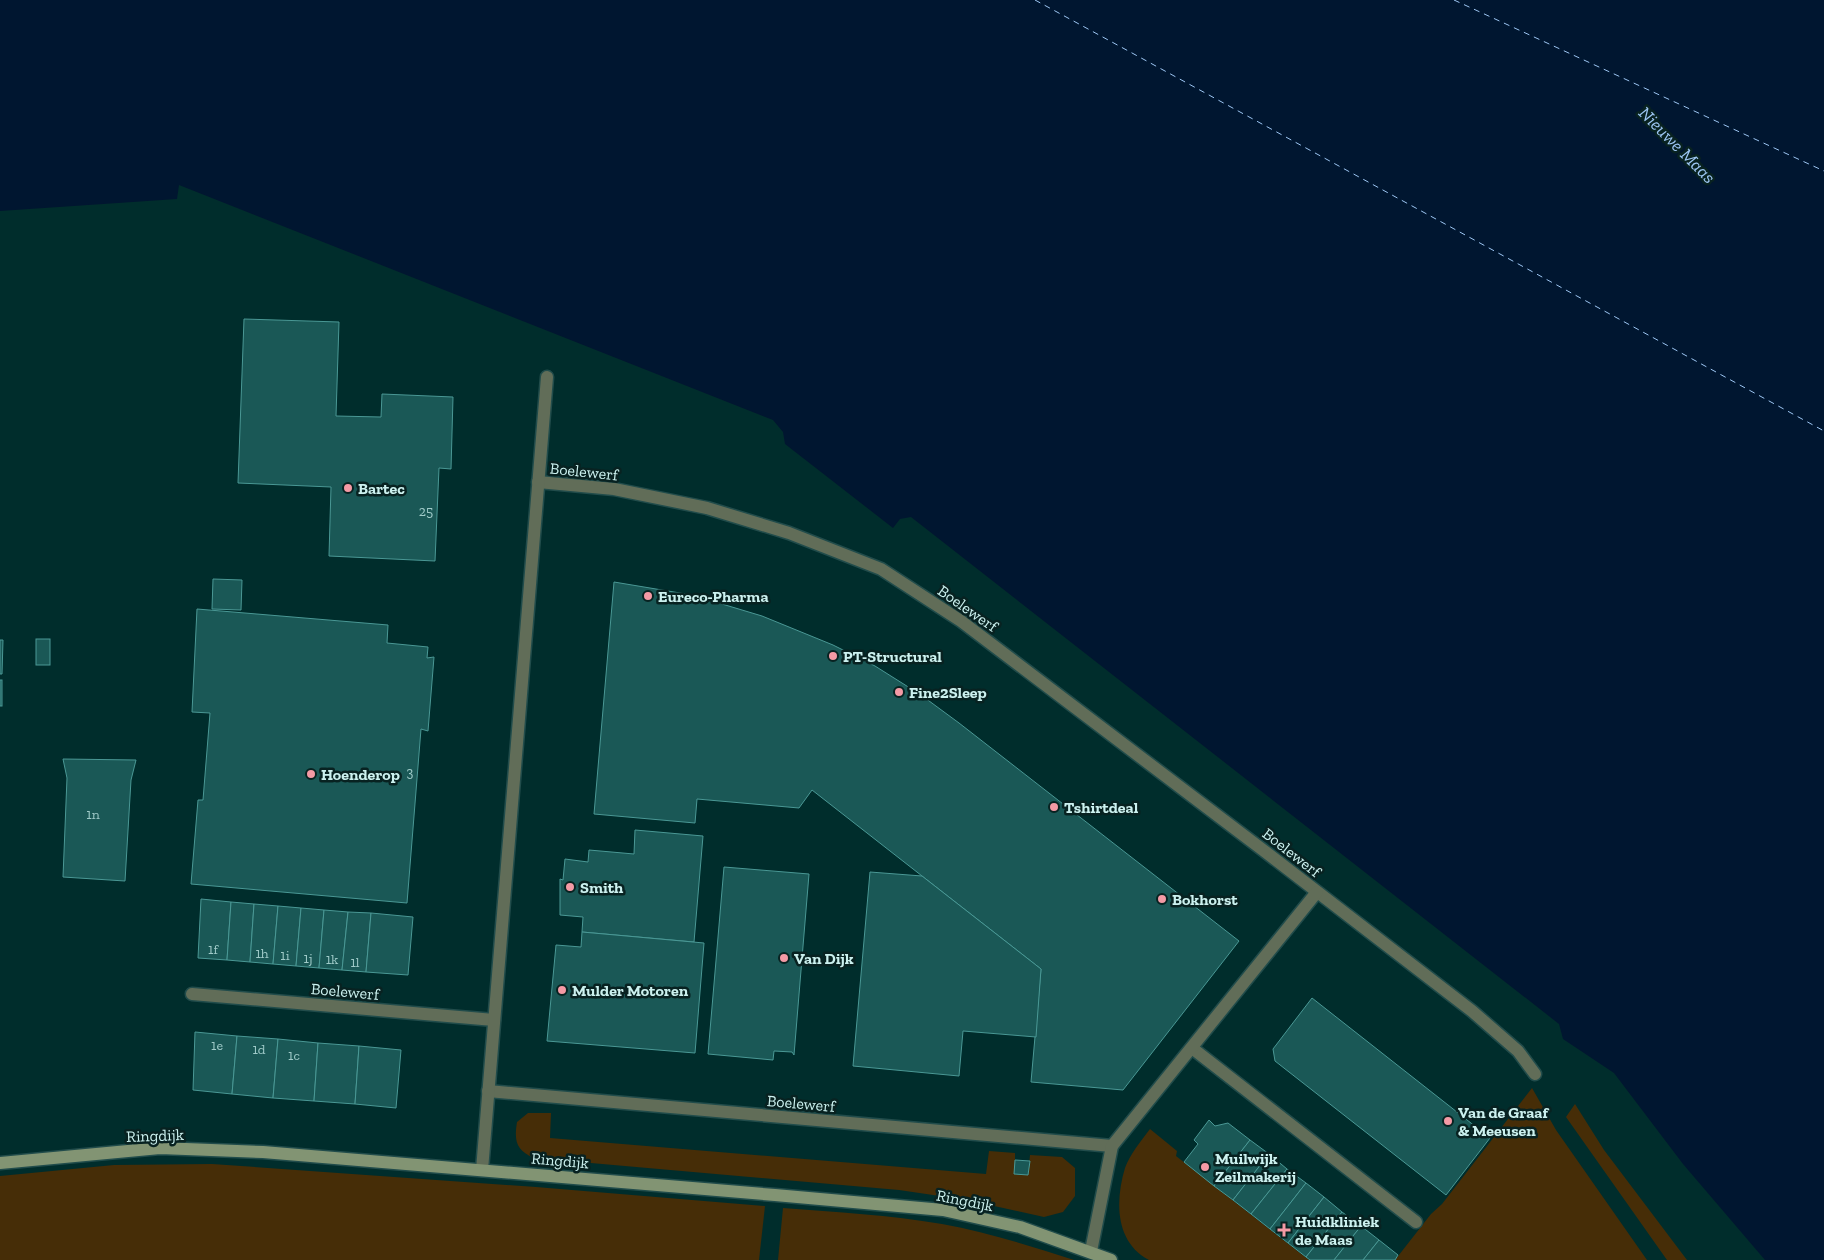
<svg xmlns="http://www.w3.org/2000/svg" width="1824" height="1260" viewBox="0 0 1824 1260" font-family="'Zilla Slab',serif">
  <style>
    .green { fill: #462d07 }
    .water { fill: #001630 }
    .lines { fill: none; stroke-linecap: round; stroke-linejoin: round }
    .ferry { stroke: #9dc6f3; stroke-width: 1; stroke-dasharray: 6 5; stroke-linecap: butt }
    .building { fill: #1a5856; stroke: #4a9895 }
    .street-casing { stroke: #214c4b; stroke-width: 15 }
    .secondary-casing { stroke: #214c4b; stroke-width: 15 }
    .street { stroke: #616d58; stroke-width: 12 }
    .secondary { stroke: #829473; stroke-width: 12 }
    .poi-dot { fill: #f49aa5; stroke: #082221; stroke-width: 2 }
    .labels { text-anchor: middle; stroke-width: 5; stroke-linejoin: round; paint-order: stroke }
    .number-label { font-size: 14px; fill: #a0cbc9 }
    .street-label { font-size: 16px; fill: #ccf1ef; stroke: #082221 }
    .poi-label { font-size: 16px; font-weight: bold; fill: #ccf1ef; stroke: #082221; text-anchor: start }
    .water-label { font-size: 18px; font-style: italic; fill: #9dc6f3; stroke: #082221 }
  </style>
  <rect width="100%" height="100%" fill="#002d2c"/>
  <!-- green -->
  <g class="green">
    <path d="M1532,1088L1556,1130L1647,1260H1395L1431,1214L1442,1204Z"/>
    <path d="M1575,1104L1604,1150L1687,1260H1667L1566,1117Z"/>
    <path d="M528,1113H551L550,1138L986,1174L989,1151L1015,1153V1174L1028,1175L1030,1155L1062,1157L1075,1168V1196L1063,1212L1044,1217L967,1200L899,1190L534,1158C516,1150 514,1141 517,1122Z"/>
    <path d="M1150,1129L1177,1151L1176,1156L1309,1260H1149C1115,1242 1115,1201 1125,1168C1130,1154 1141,1141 1150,1129Z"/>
    <path d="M212,1164L536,1187L765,1206L759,1260H0V1176L114,1165Z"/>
    <path d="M783,1208C836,1212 890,1215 942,1224C987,1232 1030,1246 1074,1260H778Z"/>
  </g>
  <!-- water -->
  <path class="water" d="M0,0H1824V1260H1765L1683,1164L1614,1073L1563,1039L1559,1024L911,517L900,519L893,528L785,444L783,432L773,420L179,185L177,199L0,211Z"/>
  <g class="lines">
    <!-- ferry -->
    <g class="ferry">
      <path d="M1035,0L1824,431"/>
      <path d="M1454,0L1824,171"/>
    </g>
  </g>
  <!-- building -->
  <g class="building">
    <path d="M244,319L339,322L336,416L381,417L382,394L453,397L451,469L439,468L435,561L329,556L331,487L238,483Z"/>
    <path d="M213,579L242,580L241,610L212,609Z"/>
    <path d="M614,582L692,595L762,616L833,645L875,666L921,695L959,723L1239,941L1123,1090L1031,1082L1041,969L812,790L799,808L697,799L695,823L594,814Z"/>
    <path d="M197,609L388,625L387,643L428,647L427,658L434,657L428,731L421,729L407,903L191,884L198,800H203L210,713L192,712Z"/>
    <rect x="36" y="639" width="14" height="26"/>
    <path d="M0,640H3L2,674H0Z"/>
    <rect x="0" y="680" width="2" height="26"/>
    <path d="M63,759L136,760L131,780L125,881L63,877L67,778Z"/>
    <path d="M635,830L703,836L694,942L582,932L583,917L560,915V879L563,880L565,859L588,862L589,850L634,854Z"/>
    <path d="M724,867L809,874L794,1055L792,1052L774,1051L773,1060L708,1054Z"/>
    <path d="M870,872L922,876L1041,969L1036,1037L963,1031L959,1076L853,1066Z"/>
    <path d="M201,899L231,902L227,960L198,958Z"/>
    <path d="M231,902L254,904L250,962L227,960Z"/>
    <path d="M254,904L278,906L273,964L250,962Z"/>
    <path d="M278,906L301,908L296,966L273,964Z"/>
    <path d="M301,908L324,910L319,968L296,966Z"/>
    <path d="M324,910L348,912L342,970L319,968Z"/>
    <path d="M348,912L371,913L366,972L342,970Z"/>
    <path d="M371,913L413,917L408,975L366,972Z"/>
    <path d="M582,932L704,943L695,1053L547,1041L556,945L581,947Z"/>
    <path d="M1312,998L1490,1138L1446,1195L1275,1061L1273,1049Z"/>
    <path d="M195,1032L237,1036L232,1094L193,1090Z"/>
    <path d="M237,1036L278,1039L273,1098L232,1094Z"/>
    <path d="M278,1039L318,1043L314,1101L273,1098Z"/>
    <path d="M318,1043L359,1046L355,1104L314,1101Z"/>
    <path d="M359,1046L401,1050L396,1108L355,1104Z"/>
    <path d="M1209,1120L1215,1126L1228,1123L1250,1140L1214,1186L1184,1162L1198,1144L1194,1140Z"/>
    <path d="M1250,1140L1269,1154L1233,1200L1214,1186Z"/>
    <path d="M1269,1154L1287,1169L1251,1214L1233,1200Z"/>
    <path d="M1015,1160L1030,1161L1028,1175L1014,1174Z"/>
    <path d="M1287,1169L1306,1183L1270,1229L1251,1214Z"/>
    <path d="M1306,1183L1324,1197L1288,1243L1270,1229Z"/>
    <path d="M1324,1197L1342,1212L1306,1257L1288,1243Z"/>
    <path d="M1342,1212L1361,1226L1334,1260H1310L1306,1257Z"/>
    <path d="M1361,1226L1379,1240L1363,1260H1334Z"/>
    <path d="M1379,1240L1398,1255L1395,1260H1363Z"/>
  </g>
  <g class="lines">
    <!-- street casing -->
    <g class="street-casing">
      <g id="street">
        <path d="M538,482L614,489L707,508L789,533L881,569L961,621L1263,850L1472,1011L1518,1051L1535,1074"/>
        <path d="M192,994L494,1020"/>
        <path d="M1192,1048L1416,1222"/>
        <path d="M488,1091L1112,1146"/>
        <path d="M482,1170L547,377"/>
        <path d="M1091,1251L1112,1146L1317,892"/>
      </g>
    </g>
    <!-- secondary casing -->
    <g class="secondary-casing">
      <path id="secondary" d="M0,1163L160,1148L263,1152L775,1195L943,1210L1020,1227L1111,1260"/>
    </g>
    <!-- street -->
    <use href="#street" class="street"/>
    <!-- secondary -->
    <use href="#secondary" class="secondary"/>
  </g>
  <!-- markers -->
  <g class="poi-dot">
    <circle cx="348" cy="488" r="5"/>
    <circle cx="648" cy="596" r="5"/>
    <circle cx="833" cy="656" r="5"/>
    <circle cx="899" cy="692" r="5"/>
    <circle cx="311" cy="774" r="5"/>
    <circle cx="1054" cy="807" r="5"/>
    <circle cx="570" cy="887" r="5"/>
    <circle cx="1162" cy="899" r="5"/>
    <circle cx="784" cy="958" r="5"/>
    <circle cx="562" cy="990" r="5"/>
    <circle cx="1448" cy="1121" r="5"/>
    <circle cx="1205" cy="1167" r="5"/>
    <path d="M1281.5 1222.5h5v5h5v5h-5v5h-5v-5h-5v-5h5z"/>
  </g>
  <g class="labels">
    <!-- number labels -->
    <g class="number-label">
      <text x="426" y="516">25</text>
      <text x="410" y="777">3</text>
      <text x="93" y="819">1n</text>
      <text x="213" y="954">1f</text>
      <text x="262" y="958">1h</text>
      <text x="285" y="960">1i</text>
      <text x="308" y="963">1j</text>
      <text x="332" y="964">1k</text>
      <text x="355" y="967">1l</text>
      <text x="217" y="1050">1e</text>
      <text x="259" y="1054">1d</text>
      <text x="294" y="1060">1c</text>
    </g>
    <!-- street labels -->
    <g class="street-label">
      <text transform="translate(584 471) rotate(6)" y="6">Boelewerf</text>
      <text transform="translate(968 608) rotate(35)" y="6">Boelewerf</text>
      <text transform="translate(1292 852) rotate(38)" y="6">Boelewerf</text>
      <text transform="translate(345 991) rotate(5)" y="6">Boelewerf</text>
      <text transform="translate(801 1103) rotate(5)" y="6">Boelewerf</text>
      <text transform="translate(155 1135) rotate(-2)" y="6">Ringdijk</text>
      <text transform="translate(560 1160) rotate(5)" y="6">Ringdijk</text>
      <text transform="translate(965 1200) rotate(11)" y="6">Ringdijk</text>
    </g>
    <!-- poi labels -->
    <g class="poi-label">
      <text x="358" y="494">Bartec</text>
      <text x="658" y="602">Eureco-Pharma</text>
      <text x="843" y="662">PT-Structural</text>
      <text x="909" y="698">Fine2Sleep</text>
      <text x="321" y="780">Hoenderop</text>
      <text x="1064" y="813">Tshirtdeal</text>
      <text x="580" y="893">Smith</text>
      <text x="1172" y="905">Bokhorst</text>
      <text x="794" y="964">Van Dijk</text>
      <text x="572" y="996">Mulder Motoren</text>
      <text x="1458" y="1118">Van de Graaf<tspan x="1458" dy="18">&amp; Meeusen</tspan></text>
      <text x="1215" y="1164">Muilwijk<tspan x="1215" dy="18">Zeilmakerij</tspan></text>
      <text x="1295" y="1227">Huidkliniek<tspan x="1295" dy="18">de Maas</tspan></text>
    </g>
    <!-- water labels -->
    <g class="water-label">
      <text transform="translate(1677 145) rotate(45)" y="6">Nieuwe Maas</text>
    </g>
  </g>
</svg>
